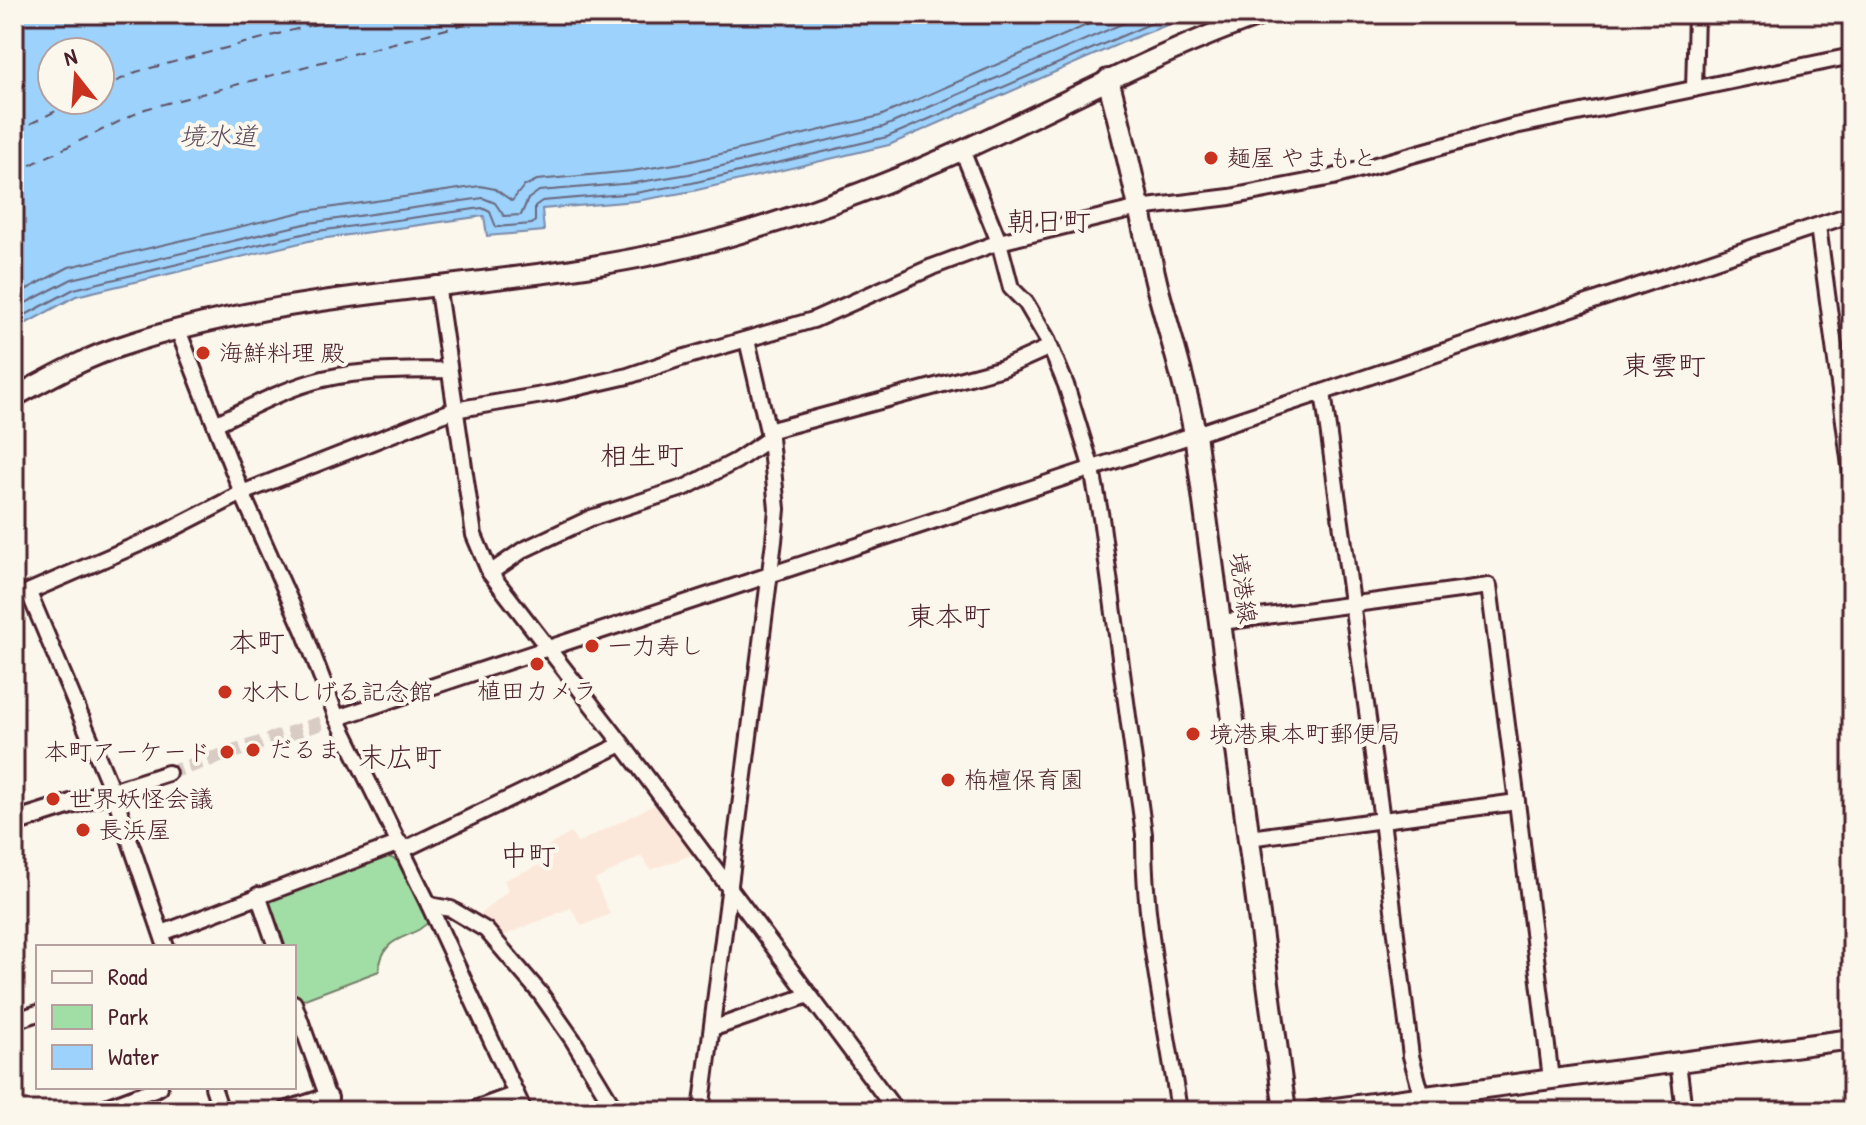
<svg xmlns="http://www.w3.org/2000/svg" width="1866" height="1125" viewBox="0 0 1866 1125" font-family="'Patrick Hand','Klee One',sans-serif">
  <style>
    .built { fill: #fce8db }
    .green { fill: #a0dea5; stroke: #757e68; stroke-width: 2 }
    .water { fill: #9cd2fb; stroke: #7b8aa8; stroke-width: 2; fill-rule: evenodd }
    .lines { fill: none; stroke-linecap: round; stroke-linejoin: round }
    .shore { stroke: #6b677e; stroke-width: 2 }
    .ferry { stroke: #5e4c5f; stroke-width: 2; stroke-dasharray: 10 8; stroke-linecap: butt }
    .minor-tunnel { stroke: #d8ccc5; stroke-width: 14; stroke-dasharray: 14 7; stroke-linecap: butt }
    .minor-casing { stroke: #4a1f2b; stroke-width: 20 }
    .tertiary-casing { stroke: #4a1f2b; stroke-width: 24 }
    .secondary-casing { stroke: #4a1f2b; stroke-width: 26 }
    .minor { stroke: #fbf7ec; stroke-width: 14 }
    .tertiary { stroke: #fbf7ec; stroke-width: 18 }
    .secondary { stroke: #fbf7ec; stroke-width: 20 }
    .poi-dot { fill: #c8321e; stroke: #fbf7ec; stroke-width: 3 }
    .labels { text-anchor: middle; stroke-width: 8; stroke-linejoin: round; paint-order: stroke }
    .poi-label { font-size: 24px; fill: #4a1f2b; stroke: #fbf7ec; text-anchor: start }
    .street-label { font-size: 24px; fill: #4a1f2b; stroke: #fbf7ec }
    .water-label { font-size: 26px; font-style: italic; fill: #5e4c5f; stroke: #fbf7ec }
    .quarter-label { font-size: 28px; fill: #4a1f2b; stroke: #fbf7ec }
  </style>
  <rect width="100%" height="100%" fill="#fbf7ec"/>
  <filter id="ink" filterUnits="userSpaceOnUse"><feTurbulence type="fractalNoise" baseFrequency=".0125" numOctaves="2"/><feDisplacementMap in="SourceGraphic" scale="16" xChannelSelector="R" yChannelSelector="G"/><feConvolveMatrix kernelMatrix="1 2 1 2 8 2 1 2 1" color-interpolation-filters="sRGB"/></filter>
  <g filter="url(#ink)">
    <!-- built -->
    <path class="built" d="M656,804L694,854L651,870L641,856L595,880L610,914L582,926L571,908L500,937L475,918L508,891L504,880L552,860L546,847L571,833L577,843Z"/>
    <!-- green -->
    <path class="green" d="M384,855L401,862L431,919C412,943 383,930 379,971L297,1002L294,994V947H278L265,906L268,901Z"/>
    <!-- water -->
    <path class="water" d="M14,14H1195L1121,43L889,145L693,191L636,201L542,209L544,231L487,236L484,216L313,240L76,296L14,330ZM52,52H100V100H52Z"/>
    <g class="lines">
      <!-- shore -->
      <g class="shore">
        <path d="M14,296L69,267L306,211L480,186L495,189L512,201L523,187L537,180L632,171L687,162L880,116L1112,14"/>
        <path d="M14,309L72,279L309,223L483,198L495,203L504,216L521,215L528,199L539,191L634,183L689,174L883,127L1145,14"/>
        <path d="M14,321L74,289L311,232L482,208L490,212L496,227L532,224L535,221V206L542,201L635,193L692,183L887,137L1173,14"/>
      </g>
      <!-- ferry -->
      <g class="ferry">
        <path d="M100,89L136,72L353,14"/>
        <path d="M14,132L78,100"/>
        <path d="M14,173L145,109L503,14"/>
      </g>
      <!-- minor-tunnel -->
      <path class="minor-tunnel" d="M168,773L337,718"/>
      <!-- minor casing -->
      <g class="minor-casing">
        <g id="minor">
          <path d="M1694,89L1696,14"/>
          <path d="M962,150L999,242L1011,288L1026,303L1046,337L1066,385L1092,469L1101,518L1144,834C1143,926 1166,1020 1179,1111"/>
          <path d="M1818,226L1852,481"/>
          <path d="M437,284L474,535L490,573L622,744L896,1111"/>
          <path d="M178,330L242,493L305,634L337,718L429,905L524,1111"/>
          <path d="M747,340L768,431L1003,368L1050,347"/>
          <path d="M1323,392L1382,820L1411,1056L1422,1096"/>
          <path d="M215,424C247,409 278,392 312,382C356,369 402,371 448,370"/>
          <path d="M490,573L523,550L591,518L686,487L736,461L770,438L768,432"/>
          <path d="M29,593L116,800L166,947"/>
          <path d="M14,598L162,534L242,493L454,410L554,393L628,376L678,359L813,320L932,267L999,242L1139,208L1230,197L1333,177L1515,126L1852,56"/>
          <path d="M1222,622L1489,586L1517,802"/>
          <path d="M337,718L1323,392L1852,214"/>
          <path d="M112,791L168,773"/>
          <path d="M1249,838L1517,802L1551,1079"/>
          <path d="M403,850L622,744"/>
          <path d="M258,895L276,947"/>
          <path d="M429,905L451,909L486,930L540,993L573,1040L616,1111"/>
          <path d="M162,933L400,843"/>
          <path d="M294,1003L328,1098"/>
          <path d="M14,1021L38,1013"/>
          <path d="M713,1026H720L809,995"/>
          <path d="M1678,1062L1684,1111"/>
          <path d="M213,1087L221,1111"/>
          <path d="M95,1111L160,1087"/>
          <path d="M469,1111L516,1094"/>
          <path d="M701,1111L774,541L777,509L770,438"/>
        </g>
      </g>
      <!-- tertiary casing -->
      <g class="tertiary-casing">
        <g id="tertiary">
          <path d="M14,397C48,379 84,358 122,346C318,280 529,293 727,237C807,214 888,184 963,150C1064,104 1161,50 1265,14"/>
          <path d="M14,822L112,791"/>
          <path d="M288,1111L328,1098"/>
          <path d="M1313,1111L1852,1039"/>
        </g>
      </g>
      <!-- secondary casing -->
      <g class="secondary-casing">
        <path id="secondary" d="M1108,80C1128,150 1141,220 1158,290C1171,338 1186,385 1195,434L1285,1111"/>
      </g>
      <!-- minor -->
      <use href="#minor" class="minor"/>
      <!-- tertiary -->
      <use href="#tertiary" class="tertiary"/>
      <!-- secondary -->
      <use href="#secondary" class="secondary"/>
    </g>
  </g>
  <!-- markers -->
  <g class="poi-dot">
    <circle cx="1211" cy="158" r="8"/>
    <circle cx="203" cy="353" r="8"/>
    <circle cx="592" cy="646" r="8"/>
    <circle cx="537" cy="664" r="8"/>
    <circle cx="225" cy="692" r="8"/>
    <circle cx="1193" cy="734" r="8"/>
    <circle cx="253" cy="750" r="8"/>
    <circle cx="227" cy="752" r="8"/>
    <circle cx="948" cy="780" r="8"/>
    <circle cx="53" cy="799" r="8"/>
    <circle cx="83" cy="830" r="8"/>
  </g>
  <g class="labels">
    <!-- poi labels -->
    <g class="poi-label">
      <text x="1227" y="166">麺屋 やまもと</text>
      <text x="219" y="361">海鮮料理 殿</text>
      <text x="608" y="654">一力寿し</text>
      <text x="537" y="699" text-anchor="middle">植田カメラ</text>
      <text x="241" y="700">水木しげる記念館</text>
      <text x="1209" y="742">境港東本町郵便局</text>
      <text x="269" y="758">だるま</text>
      <text x="211" y="760" text-anchor="end">本町アーケード</text>
      <text x="964" y="788">栴檀保育園</text>
      <text x="69" y="807">世界妖怪会議</text>
      <text x="99" y="838">長浜屋</text>
    </g>
    <!-- street labels -->
    <g class="street-label">
      <text transform="translate(1243 588) rotate(82)" y="8">境港線</text>
    </g>
    <!-- water labels -->
    <g class="water-label">
      <text x="218" y="145">境水道</text>
    </g>
    <!-- quarter labels -->
    <g class="quarter-label">
      <text x="1049" y="231">朝日町</text>
      <text x="1664" y="375">東雲町</text>
      <text x="642" y="465">相生町</text>
      <text x="949" y="626">東本町</text>
      <text x="257" y="652">本町</text>
      <text x="400" y="767">末広町</text>
      <text x="528" y="865">中町</text>
    </g>
  </g>
  <!-- margin -->
  <rect width="1866" height="1125" fill="none" stroke="#fbf7ec" stroke-width="48"/>
  <rect x="24" y="24" width="1818" height="1077" fill="none" stroke="#4a1f2b" stroke-width="3" filter="url(#ink)"/>
  <!-- legend -->
  <rect x="36" y="945" width="260" height="144" fill="#fbf7ec" stroke="#b4a19f" stroke-width="2"/>
  <rect x="52" y="971" width="40" height="12" fill="#fbf7ec" stroke="#b4a19f" stroke-width="2"/>
  <text x="108" y="985" font-size="24" fill="#4a1f2b">Road</text>
  <rect x="52" y="1005" width="40" height="24" fill="#a0dea5" stroke="#b4a19f" stroke-width="2"/>
  <text x="108" y="1025" font-size="24" fill="#4a1f2b">Park</text>
  <rect x="52" y="1045" width="40" height="24" fill="#9cd2fb" stroke="#b4a19f" stroke-width="2"/>
  <text x="108" y="1065" font-size="24" fill="#4a1f2b">Water</text>
  <!-- north arrow -->
  <g transform="translate(76 76) rotate(343)"><circle r="38" fill="#fbf7ec" stroke="#b4a19f" stroke-width="2"/>
  <path d="M0-6L14 30L0 20L-14 30Z" fill="#c8321e"/>
  <text y="-12" font-size="22" font-weight="bold" text-anchor="middle" fill="#4a1f2b">N</text>
  </g>
</svg>
